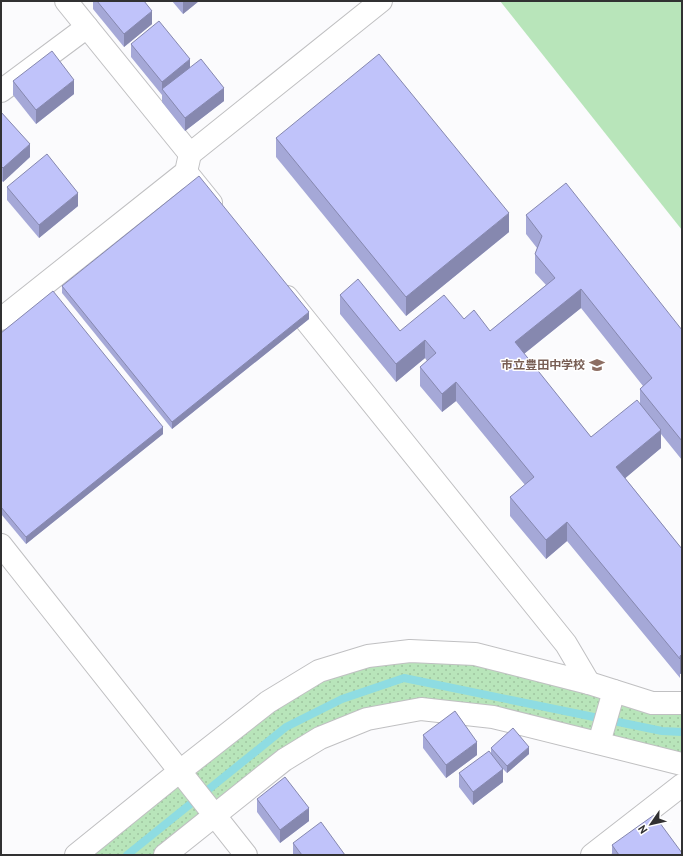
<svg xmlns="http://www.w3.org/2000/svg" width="683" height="856" viewBox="0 0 683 856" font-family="'PT Sans','Noto Sans JP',sans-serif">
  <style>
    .grass { fill: url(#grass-dots) }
    .park { fill: #b8e5ba }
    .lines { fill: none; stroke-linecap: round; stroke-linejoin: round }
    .stream { stroke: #8edce2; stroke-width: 8 }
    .minor-casing { stroke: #c0c0c2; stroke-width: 24 }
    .tertiary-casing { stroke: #c0c0c2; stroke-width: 24 }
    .minor { stroke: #fff; stroke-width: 22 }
    .tertiary { stroke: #fff; stroke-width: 22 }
    .wall { fill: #a5a8d7; fill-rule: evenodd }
    .shaded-wall { fill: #8688af }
    .building { fill: #c0c3fa; stroke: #8688af }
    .labels { text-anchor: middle; stroke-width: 3; stroke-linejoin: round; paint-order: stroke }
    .education-label { font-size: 12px; font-weight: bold; fill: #785e54; stroke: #fff; text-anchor: end }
  </style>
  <defs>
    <pattern id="grass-dots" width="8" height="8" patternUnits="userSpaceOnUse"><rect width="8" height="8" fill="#b8e5ba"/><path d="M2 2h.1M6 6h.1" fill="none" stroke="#9fc5a0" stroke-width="1.8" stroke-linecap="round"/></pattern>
  </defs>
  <rect width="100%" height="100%" fill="#fbfbfd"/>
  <!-- grass -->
  <path class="grass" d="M449,653L682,703V764L467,714L367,719L284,760L165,855H78L319,671Z"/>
  <!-- park -->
  <path class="park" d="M500,1H682V230Z"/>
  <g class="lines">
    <!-- stream -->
    <path class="stream" d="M127,855L286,727L342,699L404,678L662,731L682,732"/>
    <!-- minor casing -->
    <g class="minor-casing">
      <g id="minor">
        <path d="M66,1L190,154"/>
        <path d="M1,91L87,27"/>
        <path d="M186,172L211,203"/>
        <path d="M287,297L566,644L589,683"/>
        <path d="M1,319L186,172L190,154L381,1"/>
        <path d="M1,545L246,855"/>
        <path d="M599,743L614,691"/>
        <path d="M165,855L284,760L320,738L367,719L421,709L493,717L682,764"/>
        <path d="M592,855L682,785"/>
      </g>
    </g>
    <!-- tertiary casing -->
    <g class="tertiary-casing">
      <path id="tertiary" d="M76,855L180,771L268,702L319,671L368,656L410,651L475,654L589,683L652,703H682"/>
    </g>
    <!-- minor -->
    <use href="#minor" class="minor"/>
    <!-- tertiary -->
    <use href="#tertiary" class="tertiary"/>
  </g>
  <!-- wall -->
  <g class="wall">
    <path d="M93,1H144L152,24L124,47L93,9Z"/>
    <path d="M172,1H199L183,14Z"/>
    <path d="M131,44L190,68L224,101L185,131L162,102V95L131,57Z"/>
    <path d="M13,81L74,94L36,124L13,95Z"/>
    <path d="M1,112L30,157L3,182L1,180Z"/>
    <path d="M276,138L509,232L406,316L276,157Z"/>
    <path d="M7,187L78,206L39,238L7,200Z"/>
    <path d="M526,215L682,330V460L661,434V448L625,478L682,549V673L680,674V678L567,541L546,559L510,516V497L525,485L456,401L442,412L420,386V367L427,361L425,358L396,382L340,314V295L400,331L464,319L490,331L546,285L535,273V254L537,248L526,234ZM581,308L643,386L640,389V403L591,437L524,354Z"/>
    <path d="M62,286L309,319L172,429L62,293Z"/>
    <path d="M1,333L163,434L26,544L1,514Z"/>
    <path d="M423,735L477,755L446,778L423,748Z"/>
    <path d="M491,748L529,754L507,773L503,769V782L473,805L459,787V773L491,753Z"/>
    <path d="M257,799L309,821L280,843L257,812Z"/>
    <path d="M293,843L345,855H293Z"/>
    <path d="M612,845L682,855H612Z"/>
  </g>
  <!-- shaded-wall -->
  <g class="shaded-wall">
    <path d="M183,1H199L183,14Z"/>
    <path d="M152,11V24L124,47V34Z"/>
    <path d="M190,59V72L162,89V95V82Z"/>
    <path d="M74,80V94L36,124V110Z"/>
    <path d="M224,88V101L185,131V118Z"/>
    <path d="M30,144V157L3,182V168Z"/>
    <path d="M78,193V206L39,238V225Z"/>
    <path d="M509,213V232L406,316V297Z"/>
    <path d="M581,289V308L515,361V342Z"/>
    <path d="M309,312V319L172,429V422Z"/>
    <path d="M425,340V358L396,382V364Z"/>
    <path d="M456,382V401L442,412V394Z"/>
    <path d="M163,427V434L26,544V537Z"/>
    <path d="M661,430V448L616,486V467Z"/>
    <path d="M567,522V541L546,559V540Z"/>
    <path d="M682,654V673L680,674V678V656Z"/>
    <path d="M477,742V755L446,778V765Z"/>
    <path d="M529,747V754L507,773V766Z"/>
    <path d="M503,769V782L473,805V792Z"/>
    <path d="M309,808V821L280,843V830Z"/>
  </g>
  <!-- building -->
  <g class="building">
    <path d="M97,1H144L152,11L124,34Z"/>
    <path d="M159,21L190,59L162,82L131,44Z"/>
    <path d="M52,51L74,80L36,110L13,81Z"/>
    <path d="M379,54L509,213L406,297L276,138Z"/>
    <path d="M201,59L224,88L185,118L162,89Z"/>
    <path d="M1,112L30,144L3,168L1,166Z"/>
    <path d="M47,154L78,193L39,225L7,187Z"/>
    <path d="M199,176L309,312L172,422L62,286Z"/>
    <path d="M566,183L682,330V441L640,389L652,378L581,289L515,342L591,437L637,400L661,430L616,467L682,549V654L680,656V659L567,522L546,540L510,497L534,477L456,382L442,394L420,367L436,353L425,340L396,364L340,295L358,279L400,331L444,295L464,319L474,310L490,331L555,278L535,254L542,236L526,215Z"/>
    <path d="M53,291L163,427L26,537L1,507V333Z"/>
    <path d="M455,711L477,742L446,765L423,735Z"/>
    <path d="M513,728L529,747L507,766L491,748Z"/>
    <path d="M489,751L503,769L473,792L459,773Z"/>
    <path d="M285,777L309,808L280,830L257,799Z"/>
    <path d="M654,815L682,853V855H619L612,845Z"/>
    <path d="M321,822L345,855H302L293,843Z"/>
  </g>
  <!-- icons -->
  <defs>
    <g id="school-bare" transform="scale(1.2)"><path d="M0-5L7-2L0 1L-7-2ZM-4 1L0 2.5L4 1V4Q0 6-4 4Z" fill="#8d6e63" stroke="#fff" stroke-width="2.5" paint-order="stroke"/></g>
  </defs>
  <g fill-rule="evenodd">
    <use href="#school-bare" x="597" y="365"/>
  </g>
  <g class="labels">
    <!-- education labels -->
    <g class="education-label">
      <text x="585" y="369">市立豊田中学校</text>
    </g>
  </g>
  <!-- border -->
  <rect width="683" height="856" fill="none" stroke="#313132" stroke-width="4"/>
  <!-- north arrow -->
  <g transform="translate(651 824) rotate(236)" stroke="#ffffff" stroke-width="3" paint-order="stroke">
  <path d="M0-3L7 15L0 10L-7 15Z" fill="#313132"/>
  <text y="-6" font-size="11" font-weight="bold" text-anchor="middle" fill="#313132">N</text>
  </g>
</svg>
